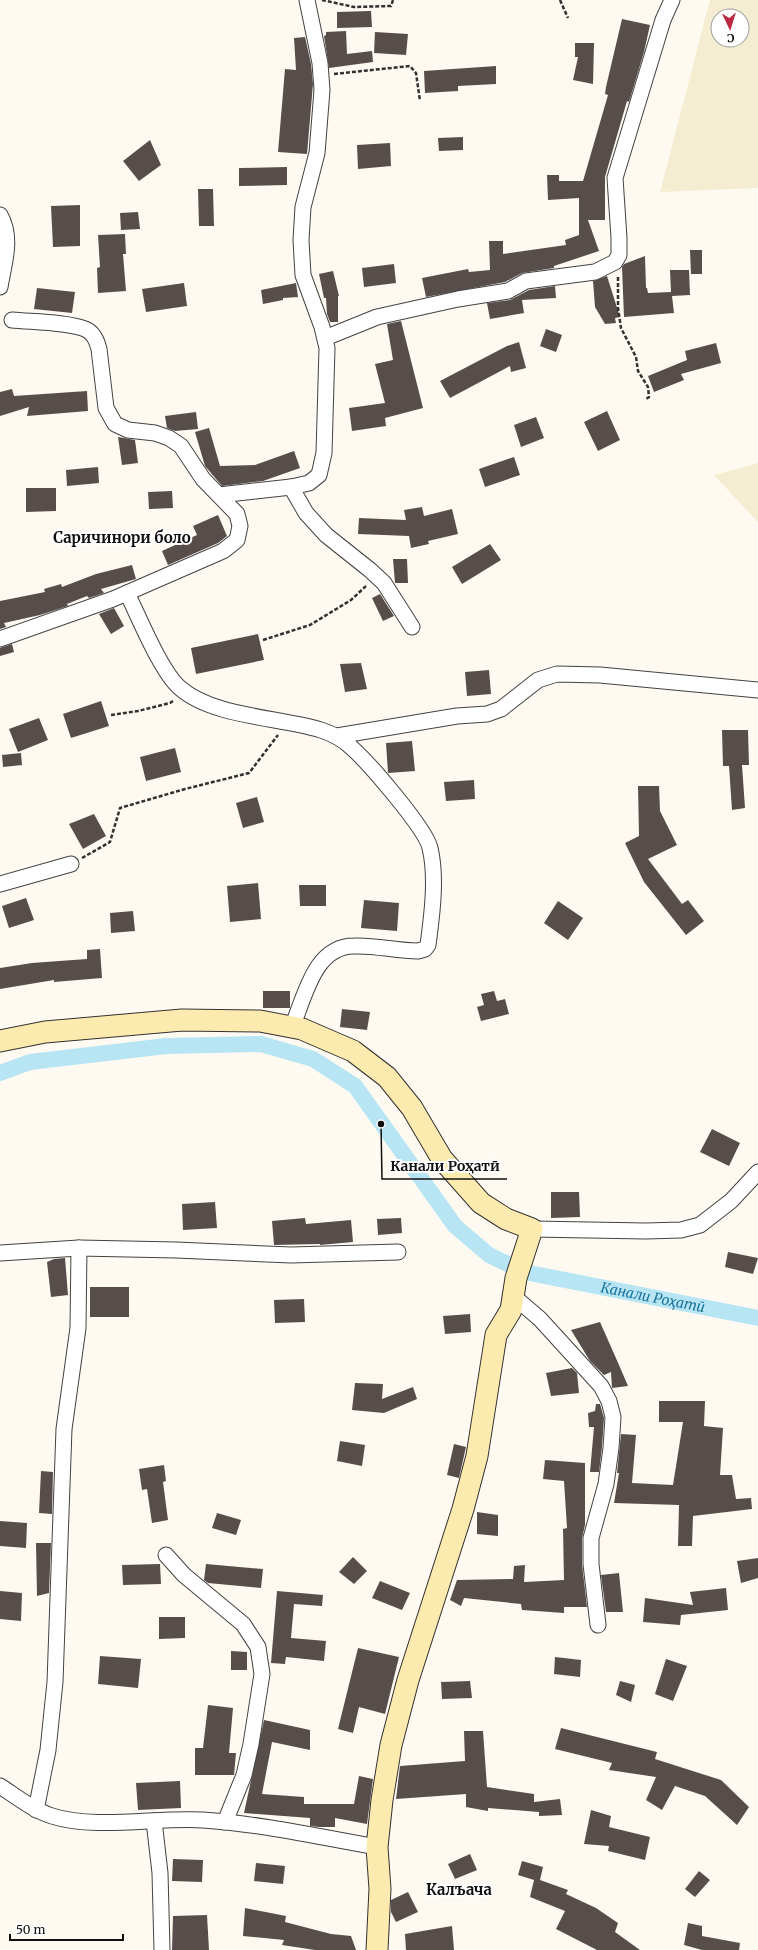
<svg xmlns="http://www.w3.org/2000/svg" width="758" height="1950" viewBox="0 0 758 1950" font-family="Merriweather,serif">
  <style>
    .farmland { fill: #f4edd1; fill-rule: evenodd }
    .lines { fill: none; stroke-linecap: round; stroke-linejoin: round }
    .canal { stroke: #b7e5f4; stroke-width: 16 }
    .building { fill: #574e4b }
    .street-casing { stroke: #424242; stroke-width: 17 }
    .secondary-casing { stroke: #313131; stroke-width: 23 }
    .path { stroke: #313131; stroke-width: 2.5; stroke-dasharray: 4 2; stroke-linecap: butt }
    .street { stroke: #fff; stroke-width: 15 }
    .secondary { stroke: #fceaae; stroke-width: 21 }
    .labels { text-anchor: middle; stroke-width: 4; stroke-linejoin: round; paint-order: stroke }
    .water-label { font-size: 14px; font-style: italic; fill: #1b749d; stroke: #fff }
    .quarter-label { font-size: 15px; font-weight: bold; fill: #0f0f0f; stroke: #fff }
    .leader { fill: none; stroke: #0f0f0f; stroke-width: 1.5 }
    .callout-dot { fill: #0f0f0f; stroke: #fff; stroke-width: 1.5 }
    .callout-label { font-size: 14px; text-anchor: middle; font-weight: bold; fill: #0f0f0f; stroke: #fff; stroke-width: 4; stroke-linejoin: round; paint-order: stroke }
  </style>
  <rect width="100%" height="100%" fill="#fffaf1"/>
  <!-- farmland -->
  <g class="farmland">
    <path d="M710,0H758V188L660,192ZM718,16H742V40H718Z"/>
    <path d="M758,463V522L714,475Z"/>
  </g>
  <g class="lines">
    <!-- canal -->
    <path class="canal" id="s1" d="M0,1073L30,1062L166,1046L261,1044L313,1059L355,1086L455,1226L489,1255L524,1272L758,1318"/>
  </g>
  <!-- building -->
  <g class="building">
    <path d="M371,11L372,27L337,28V12Z"/>
    <path d="M622,19L650,25L644,52L629,102L627,101L605,177V220H588L599,251L554,266V268L522,273L505,282L426,297L422,278L468,269L469,272L490,270L489,241H503V254L566,245L565,240L579,235V198L548,200L547,175H559V181H583L608,95L605,94L606,87Z"/>
    <path d="M346,31L347,54L372,51L373,62L329,68L324,36L326,35V32Z"/>
    <path d="M375,32L408,34L406,55L374,53Z"/>
    <path d="M305,37L311,64L313,84L307,154L278,152L285,69L296,70L294,38Z"/>
    <path d="M575,43H594L593,84L573,80L578,57H575Z"/>
    <path d="M496,66V84L458,86V91L425,93L424,71Z"/>
    <path d="M463,137V150L439,151L438,138Z"/>
    <path d="M150,140L161,165L139,181L123,161Z"/>
    <path d="M390,143L391,166L358,169L357,145Z"/>
    <path d="M287,167V185L239,186V168Z"/>
    <path d="M198,189H213L214,226H199Z"/>
    <path d="M80,205V246L53,247L51,206Z"/>
    <path d="M138,212L140,229L121,230L120,213Z"/>
    <path d="M125,234L126,254H123L126,291L98,293L97,268L100,267L98,235Z"/>
    <path d="M690,250H702V274H691Z"/>
    <path d="M645,256L646,288H647L648,293L671,292L670,270H689L690,295L672,296L674,313L624,317L622,267L624,264Z"/>
    <path d="M394,264L396,283L364,287L362,268Z"/>
    <path d="M333,271L339,296H338V322H330L327,314L326,298H324L319,274Z"/>
    <path d="M607,276L620,317L615,318L616,323L605,324L595,307L593,281Z"/>
    <path d="M184,283L187,306L146,312L142,289Z"/>
    <path d="M296,283L298,297L283,298V300L263,304L261,290Z"/>
    <path d="M555,286L556,298L522,300L524,313L490,319L487,303L510,300L529,290Z"/>
    <path d="M37,288L75,292L72,313L34,309Z"/>
    <path d="M401,321L423,408L385,418L386,426L352,431L349,408L385,403L375,364L393,360L387,324Z"/>
    <path d="M546,329L562,335L556,352L540,346Z"/>
    <path d="M519,342L526,368L511,372L510,366L450,398L440,381L507,346Z"/>
    <path d="M716,343L721,363L681,374L684,380L654,392L648,376L687,360L685,351Z"/>
    <path d="M12,389L14,396L87,391L88,411L27,416L29,407L0,416V392Z"/>
    <path d="M607,411L620,440L598,451L584,422Z"/>
    <path d="M196,412L198,429L175,431L167,428L165,416Z"/>
    <path d="M536,417L544,438L521,447L514,425Z"/>
    <path d="M209,428L220,466L255,465L294,451L300,468L263,481L222,486L205,466L195,432Z"/>
    <path d="M118,437L135,440L138,463L122,465Z"/>
    <path d="M514,457L520,475L485,487L479,469Z"/>
    <path d="M98,467L99,483L67,486L66,470Z"/>
    <path d="M26,488H56V511L26,512Z"/>
    <path d="M172,491L173,508L149,509L148,492Z"/>
    <path d="M422,507L424,516L452,509L458,534L428,541L429,544L411,548L409,536L358,534L359,518L406,520L404,510Z"/>
    <path d="M218,515L227,536L218,543L168,565L162,551L197,535L193,526Z"/>
    <path d="M490,544L501,560L462,584L452,567Z"/>
    <path d="M393,559H407L408,583H395Z"/>
    <path d="M132,565L136,579L101,589L104,593L89,598L87,596L67,604L68,606L40,615L4,623L6,627L0,629V601L45,592L44,589L61,584L62,587L96,574Z"/>
    <path d="M380,594L394,616L383,621L372,598Z"/>
    <path d="M114,608L124,626L111,634L99,614Z"/>
    <path d="M258,634L264,660L196,674L191,648Z"/>
    <path d="M12,644L14,652L0,656V648Z"/>
    <path d="M361,663L367,689L345,692L340,664Z"/>
    <path d="M489,670L491,694L467,696L465,672Z"/>
    <path d="M101,701L109,726L71,738L63,714Z"/>
    <path d="M39,718L48,740L18,752L9,729Z"/>
    <path d="M722,730H748L749,765H742L745,808L732,810L729,766H723Z"/>
    <path d="M412,741L415,771L388,773L386,743Z"/>
    <path d="M175,748L181,772L146,781L140,757Z"/>
    <path d="M21,753L22,765L3,767L2,755Z"/>
    <path d="M474,780L475,799L446,801L444,782Z"/>
    <path d="M638,786H659L660,811L677,845L648,859L682,904L688,900L704,921L686,935L644,882L625,843L639,836Z"/>
    <path d="M257,797L264,822L243,828L236,803Z"/>
    <path d="M94,814L106,836L83,849L69,824Z"/>
    <path d="M258,883L261,919L230,922L227,886Z"/>
    <path d="M299,885H326V906H300Z"/>
    <path d="M26,898L34,920L9,928L2,906Z"/>
    <path d="M364,900L399,903L397,931L361,928Z"/>
    <path d="M558,901L583,918L568,940L544,923Z"/>
    <path d="M133,911L135,931L111,933L110,913Z"/>
    <path d="M100,949L102,978L54,982V980L0,989V968L32,963L87,959V950Z"/>
    <rect x="263" y="991" width="27" height="17"/>
    <path d="M494,991L497,1001L505,999L509,1014L481,1021L477,1007L484,1005L481,994Z"/>
    <path d="M342,1009L370,1012L367,1030L340,1027Z"/>
    <path d="M712,1129L740,1143L729,1166L700,1152Z"/>
    <path d="M551,1192H579L580,1217L551,1218Z"/>
    <path d="M215,1202L217,1228L183,1230L182,1204Z"/>
    <path d="M305,1218L306,1224L351,1220L353,1242L320,1245V1244L274,1245L272,1221Z"/>
    <path d="M401,1218L402,1233L378,1235L377,1219Z"/>
    <path d="M728,1252L758,1258L753,1274L725,1267Z"/>
    <path d="M65,1258L68,1295L51,1297L47,1262L54,1259Z"/>
    <rect x="90" y="1287" width="39" height="30"/>
    <path d="M304,1299L305,1322L275,1323L274,1300Z"/>
    <path d="M470,1314L471,1332L445,1334L443,1316Z"/>
    <path d="M600,1322L619,1365L628,1386L612,1388L611,1372L604,1375L590,1361L571,1330Z"/>
    <path d="M572,1368L577,1373L579,1393L551,1396L546,1373Z"/>
    <path d="M355,1383L383,1384L382,1399L413,1387L417,1399L384,1413L352,1410Z"/>
    <path d="M659,1401H705L704,1426L723,1428L720,1475H732L736,1499L751,1498L752,1509L693,1516L692,1546H678L679,1505L614,1503L619,1473H617L621,1434L636,1435L632,1483L673,1485L683,1422H659Z"/>
    <path d="M596,1404H600L604,1418L602,1447L599,1472H590L594,1427H589L588,1413L595,1411Z"/>
    <path d="M340,1441L365,1445L362,1466L337,1461Z"/>
    <path d="M454,1444L466,1447L459,1478L447,1475Z"/>
    <path d="M545,1460L585,1463V1525L582,1538V1564L587,1607H564V1613L522,1610L521,1604L464,1598L461,1606L450,1600L457,1580L513,1579L514,1566L525,1565L524,1582L564,1580L563,1529L567,1528L564,1481L543,1479Z"/>
    <path d="M164,1465L166,1481L163,1482L168,1520L152,1523L147,1489L142,1490L139,1469Z"/>
    <path d="M41,1471L53,1472L52,1514L39,1513Z"/>
    <path d="M477,1512L498,1515V1536L477,1534Z"/>
    <path d="M217,1513L241,1520L236,1535L212,1528Z"/>
    <path d="M0,1521L27,1523L26,1548L0,1546Z"/>
    <path d="M36,1543H51L49,1593L37,1596Z"/>
    <path d="M353,1557L367,1571L354,1584L339,1572Z"/>
    <path d="M758,1558V1578L741,1583L737,1561Z"/>
    <path d="M160,1564L161,1584L123,1585L122,1565Z"/>
    <path d="M206,1564L263,1569L261,1588L208,1583L204,1580Z"/>
    <path d="M619,1573L623,1612H606L601,1575Z"/>
    <path d="M380,1581L410,1593L402,1610L372,1598Z"/>
    <path d="M726,1588L728,1610L681,1615L680,1625L643,1622L645,1598L693,1605L690,1592Z"/>
    <path d="M0,1591L22,1593L21,1621L0,1619Z"/>
    <path d="M277,1591L323,1595L322,1606L294,1604L291,1638L326,1641L324,1661L286,1657L285,1664L271,1663Z"/>
    <path d="M159,1617H185V1638L159,1639Z"/>
    <path d="M358,1648L399,1657L385,1714L359,1707L353,1733L338,1729Z"/>
    <path d="M231,1651L247,1652V1670H231Z"/>
    <path d="M100,1656L141,1659L138,1688L98,1684Z"/>
    <path d="M555,1657L581,1660L580,1677L554,1674Z"/>
    <path d="M666,1659L687,1666L673,1701L655,1694Z"/>
    <path d="M470,1681L472,1698L442,1699L441,1682Z"/>
    <path d="M620,1681L635,1685L631,1702L616,1695Z"/>
    <path d="M208,1705L233,1708L229,1753H236L234,1775H195V1748H203Z"/>
    <path d="M264,1720L310,1730V1750L272,1742L262,1794L304,1797V1804H354L359,1776L373,1779L367,1824L335,1818V1827H319L310,1826V1818L244,1813Z"/>
    <path d="M561,1728L657,1752L655,1759L721,1780L749,1807L737,1825L705,1796L675,1786L662,1810L646,1800L656,1777L609,1770L612,1763L555,1749Z"/>
    <path d="M464,1731H483L487,1787L534,1794V1802L560,1799L562,1815L539,1816V1812L488,1808V1811L466,1807V1794L396,1799L400,1766L465,1761Z"/>
    <path d="M180,1781L181,1808L138,1810L136,1783Z"/>
    <path d="M591,1810L611,1816L609,1827L650,1837L645,1860L608,1851L609,1846L584,1844Z"/>
    <path d="M470,1854L477,1870L455,1879L448,1864Z"/>
    <path d="M173,1859L203,1860L202,1882L172,1881Z"/>
    <path d="M522,1861L543,1867L540,1880L568,1890L566,1894L596,1908L618,1923L615,1932L640,1950H597L556,1929L565,1911L530,1897L534,1880L518,1875Z"/>
    <path d="M256,1863L285,1866L283,1884L254,1881Z"/>
    <path d="M699,1871L710,1880L695,1897L685,1889Z"/>
    <path d="M408,1892L418,1912L396,1922L391,1912V1900Z"/>
    <path d="M245,1908L286,1916L285,1922L331,1934L351,1936L356,1950H315L282,1945L284,1940L243,1936Z"/>
    <path d="M207,1915L209,1950H172L173,1916Z"/>
    <path d="M688,1923L702,1926V1936L740,1943L739,1950H702L684,1945Z"/>
    <path d="M452,1926L454,1950H406L405,1934Z"/>
  </g>
  <g class="lines">
    <!-- street casing -->
    <g class="street-casing">
      <g id="street">
        <path d="M0,215C13,238 4,263 0,287"/>
        <path d="M325,338L377,317L458,299L508,291L526,281L595,272L615,262L619,255V238L615,178L663,20L672,0"/>
        <path d="M291,487L306,513L326,535L370,570L384,583L412,627"/>
        <path d="M219,495L291,487L309,483L319,475L324,453L327,348L322,327L303,275L301,240L303,207L317,153L322,90L320,63L307,0"/>
        <path d="M127,593C139,617 161,672 180,688C213,717 279,717 321,730C333,734 343,739 352,748C369,763 426,829 430,848C437,877 432,915 428,945L425,949L418,951C396,951 376,945 354,946C314,946 305,997 292,1027"/>
        <path d="M0,639L113,599L223,551L237,540L240,526L237,514L203,479L181,446L169,438L155,433L128,430L115,424L106,408L99,349C97,341 93,332 85,329C67,322 32,322 12,320"/>
        <path d="M337,736L457,716L487,714L501,709L538,680L557,674L600,675L758,690"/>
        <path d="M0,884L71,864"/>
        <path d="M532,1229L646,1231L681,1230L700,1225L731,1201L758,1172"/>
        <path d="M0,1253L79,1248L176,1250L291,1255L398,1252"/>
        <path d="M512,1295L540,1319L601,1386L609,1401L613,1417L611,1448L606,1484L591,1538V1564L598,1625"/>
        <path d="M166,1555L184,1575L243,1624L258,1647L262,1674L251,1744L244,1775L225,1822"/>
        <path d="M0,1786C17,1797 33,1810 52,1816C95,1830 158,1817 203,1820C262,1824 320,1837 377,1847"/>
        <path d="M36,1810L48,1750L55,1682L64,1429L78,1328L79,1248"/>
        <path d="M154,1821L160,1873L162,1950"/>
      </g>
    </g>
    <!-- secondary casing -->
    <g class="secondary-casing">
      <path id="secondary" d="M0,1041L45,1032L182,1020L260,1021L302,1029L353,1051L387,1077L412,1108L442,1159L481,1203L506,1219L532,1229L516,1278L511,1310L496,1335L477,1456L463,1509L408,1680L391,1745L382,1800L377,1847L380,1889L377,1950"/>
    </g>
    <!-- path -->
    <g class="path">
      <path d="M322,0L354,7L391,6L393,0"/>
      <path d="M560,0L568,18"/>
      <path d="M334,74L410,66L416,73L420,101"/>
      <path d="M618,277V308L621,328L636,357L638,371L648,387L649,397L645,400"/>
      <path d="M263,640L310,625L351,600L366,586"/>
      <path d="M111,715L138,711L170,703L173,701"/>
      <path d="M82,858L110,842L120,808L185,789L249,773L278,735"/>
    </g>
    <!-- street -->
    <use href="#street" class="street"/>
    <!-- secondary -->
    <use href="#secondary" class="secondary"/>
  </g>
  <g class="labels">
    <!-- water labels -->
    <g class="water-label">
      <text dy="5" stroke="none"><textPath href="#s1" startOffset="755">Канали Роҳатӣ</textPath></text>
    </g>
    <!-- quarter labels -->
    <g class="quarter-label">
      <text x="122" y="543">Саричинори боло</text>
      <text x="459" y="1895">Калъача</text>
    </g>
  </g>
  <!-- callouts -->
  <path class="leader" d="M381 1124L382 1179H507"/>
  <circle class="callout-dot" cx="381" cy="1124" r="4"/>
  <g class="callout-label">
    <text x="445" y="1171">Канали Роҳатӣ</text>
  </g>
  <!-- north arrow -->
  <g transform="translate(730 28) rotate(176)"><circle r="19" fill="#ffffff" stroke="#9f9f9f"/>
  <path d="M0-3L7 15L0 10L-7 15Z" fill="#bb2a42"/>
  <text y="-6" font-size="11" font-weight="bold" text-anchor="middle" fill="#0f0f0f">С</text>
  </g>
  <!-- scale -->
  <path d="M10 1934v6h113v-6" fill="none" stroke="#0f0f0f" stroke-width="2"/>
  <text x="16" y="1934" font-size="12" fill="#0f0f0f" stroke="#ffffff" stroke-width="3" paint-order="stroke">50 m</text>
</svg>
